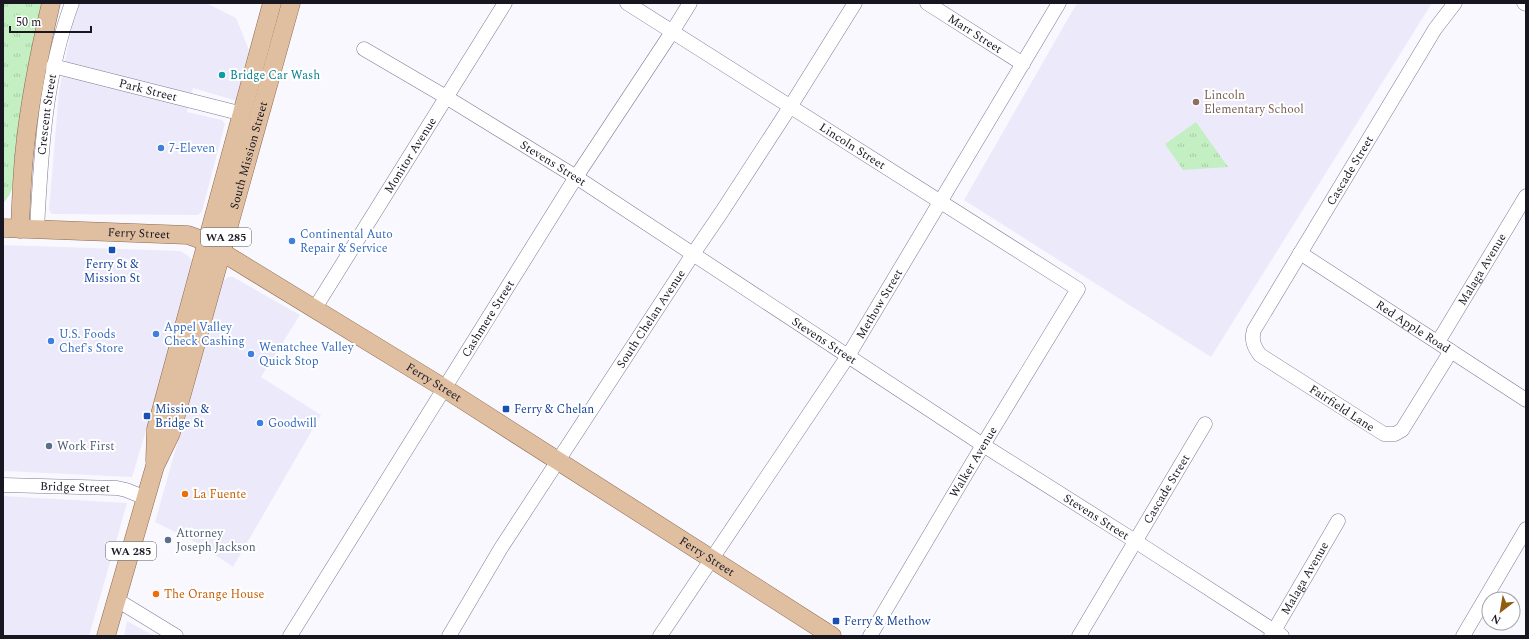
<svg xmlns="http://www.w3.org/2000/svg" width="1529" height="639" viewBox="0 0 1529 639" font-family="Spectral,serif">
  <style>
    .built { fill: #eceafa }
    .park { fill: url(#park-tufts) }
    .lines { fill: none; stroke-linecap: round; stroke-linejoin: round }
    .minor-casing { stroke: #7f7a96; stroke-width: 15 }
    .major-casing { stroke: #8d694c; stroke-width: 19 }
    .minor { stroke: #fff; stroke-width: 14 }
    .major { stroke: #e0bfa1; stroke-width: 18 }
    .culture-dot { fill: #0f9aa8; stroke: #fff; stroke-width: 1.5 }
    .education-dot { fill: #8d6e63; stroke: #fff; stroke-width: 1.5 }
    .shop-dot { fill: #3f7fe0; stroke: #fff; stroke-width: 1.5 }
    .transit-dot { fill: #1a4fb4; stroke: #fff; stroke-width: 1.5 }
    .service-dot { fill: #5c6f8a; stroke: #fff; stroke-width: 1.5 }
    .food-dot { fill: #e8710a; stroke: #fff; stroke-width: 1.5 }
    .labels { text-anchor: middle; stroke-width: 4; stroke-linejoin: round; paint-order: stroke }
    .shield { fill: #fff; stroke: #5d5c64; stroke-width: 1 }
    .shield-label { font-size: 11px; font-weight: bold; fill: #181621 }
    .street-label { font-size: 12px; fill: #181621; stroke: #fff }
    .culture-label { font-size: 12px; fill: #0d838f; stroke: #fff; text-anchor: start }
    .education-label { font-size: 12px; fill: #785e54; stroke: #fff; text-anchor: start }
    .shop-label { font-size: 12px; fill: #366cbe; stroke: #fff; text-anchor: start }
    .transit-label { font-size: 12px; fill: #164399; stroke: #fff; text-anchor: start }
    .service-label { font-size: 12px; fill: #4e5e75; stroke: #fff; text-anchor: start }
    .food-label { font-size: 12px; fill: #c56008; stroke: #fff; text-anchor: start }
  </style>
  <defs>
    <pattern id="park-tufts" width="24" height="20" patternUnits="userSpaceOnUse"><rect width="24" height="20" fill="#c3efc2"/><path d="M3 7l-1-3M5 7V3M7 7l1-3M15 17l-1-3M17 17v-4M19 17l1-3" fill="none" stroke="#a7cca6"/></pattern>
  </defs>
  <rect width="100%" height="100%" fill="#f9f8ff"/>
  <!-- built -->
  <g class="built">
    <path d="M79,3H206L236,18L249,50L237,101L193,88L187,112L222,120L225,124L202,211L198,215L52,214L49,210L59,91L75,11Z"/>
    <path d="M1077,3H1432L1211,357L964,200Z"/>
    <path d="M3,245L180,251L187,255L192,260L191,267L155,401L132,477L3,471Z"/>
    <path d="M228,277H233L300,315L261,377L321,415L233,567L199,544L155,522L223,281Z"/>
    <path d="M3,496L127,503L89,636H3Z"/>
    <path d="M127,621L154,636H124Z"/>
  </g>
  <!-- park -->
  <g class="park">
    <path d="M3,3H42L14,182L10,194L3,204Z"/>
    <path d="M1196,122L1228,167L1183,170L1165,144Z"/>
  </g>
  <g class="lines">
    <!-- minor casing -->
    <g class="minor-casing">
      <g id="minor">
        <path id="s1" d="M627,3L1078,289L983,445L870,636"/>
        <path id="s2" d="M927,3L1023,64"/>
        <path d="M1524,3L1526,4"/>
        <path id="s3" d="M364,49L446,97L576,177L983,445L1135,541L1282,636"/>
        <path id="s4" d="M53,66L243,114"/>
        <path id="s5" d="M37,229C41,152 45,76 72,3"/>
        <path id="s6" d="M1300,253L1526,400"/>
        <path id="s7" d="M315,308L505,3"/>
        <path id="s8" d="M1438,342L1526,196"/>
        <path id="s9" d="M1451,351L1402,430L1395,434H1384L1260,355C1254,347 1251,340 1254,330L1435,29L1455,3"/>
        <path id="s10" d="M3,485L117,488L126,490L146,498"/>
        <path d="M117,600L176,636"/>
        <path id="s11" d="M290,636L576,177L672,32L690,3"/>
        <path id="s12" d="M449,636L501,548L693,254L721,213L790,107L855,3"/>
        <path id="s13" d="M660,636L848,356L1059,3"/>
        <path id="s14" d="M1079,636L1205,424"/>
        <path id="s15" d="M1271,636L1338,521"/>
        <path d="M1463,636L1526,529"/>
      </g>
    </g>
    <!-- major casing -->
    <g class="major-casing">
      <g id="major">
        <path id="s16" d="M3,228L188,235L202,240L444,388L832,636"/>
        <path d="M20,229C21,201 22,174 25,147C30,98 40,50 51,3"/>
        <path d="M155,461L156,429L272,3"/>
        <path id="s17" d="M106,636L155,466L171,433L291,3"/>
      </g>
    </g>
    <!-- minor -->
    <use href="#minor" class="minor"/>
    <!-- major -->
    <use href="#major" class="major"/>
  </g>
  <!-- markers -->
  <circle class="culture-dot" cx="222" cy="75" r="4"/>
  <circle class="education-dot" cx="1196" cy="102" r="4"/>
  <g class="shop-dot">
    <circle cx="161" cy="148" r="4"/>
    <circle cx="292" cy="241" r="4"/>
    <circle cx="156" cy="334" r="4"/>
    <circle cx="51" cy="341" r="4"/>
    <circle cx="251" cy="354" r="4"/>
    <circle cx="260" cy="423" r="4"/>
  </g>
  <g class="transit-dot">
    <rect x="108" y="246" width="8" height="8" rx="2"/>
    <rect x="502" y="405" width="8" height="8" rx="2"/>
    <rect x="143" y="412" width="8" height="8" rx="2"/>
    <rect x="832" y="617" width="8" height="8" rx="2"/>
  </g>
  <g class="service-dot">
    <circle cx="49" cy="446" r="4"/>
    <circle cx="168" cy="540" r="4"/>
  </g>
  <g class="food-dot">
    <circle cx="185" cy="494" r="4"/>
    <circle cx="156" cy="594" r="4"/>
  </g>
  <g class="labels">
    <!-- shield labels -->
    <g class="shield">
      <rect x="201" y="228" width="50" height="18" rx="3"/>
      <rect x="106" y="542" width="50" height="18" rx="3"/>
    </g>
    <g class="shield-label">
      <text x="226" y="241">WA 285</text>
      <text x="131" y="555">WA 285</text>
    </g>
    <!-- street labels -->
    <g class="street-label">
      <text dy="4" stroke="none"><textPath href="#s2" startOffset="57">Marr Street</textPath></text>
      <text dy="4" stroke="none"><textPath href="#s4" startOffset="98">Park Street</textPath></text>
      <text dy="4" stroke="none"><textPath href="#s5" startOffset="115">Crescent Street</textPath></text>
      <text dy="4" stroke="none"><textPath href="#s1" startOffset="267">Lincoln Street</textPath></text>
      <text dy="4" stroke="none"><textPath href="#s17" startOffset="502">South Mission Street</textPath></text>
      <text dy="4" stroke="none"><textPath href="#s7" startOffset="180">Monitor Avenue</textPath></text>
      <text dy="4" stroke="none"><textPath href="#s3" startOffset="221">Stevens Street</textPath></text>
      <text dy="4" stroke="none"><textPath href="#s9" startOffset="472">Cascade Street</textPath></text>
      <text dy="4" stroke="none"><textPath href="#s16" startOffset="136">Ferry Street</textPath></text>
      <text dy="4" stroke="none"><textPath href="#s8" startOffset="85">Malaga Avenue</textPath></text>
      <text dy="4" stroke="none"><textPath href="#s13" startOffset="398">Methow Street</textPath></text>
      <text dy="4" stroke="none"><textPath href="#s11" startOffset="374">Cashmere Street</textPath></text>
      <text dy="4" stroke="none"><textPath href="#s12" startOffset="376">South Chelan Avenue</textPath></text>
      <text dy="4" stroke="none"><textPath href="#s6" startOffset="135">Red Apple Road</textPath></text>
      <text dy="4" stroke="none"><textPath href="#s3" startOffset="545">Stevens Street</textPath></text>
      <text dy="4" stroke="none"><textPath href="#s16" startOffset="472">Ferry Street</textPath></text>
      <text transform="translate(1342 408) rotate(33)" y="4">Fairfield Lane</text>
      <text transform="translate(973 462) rotate(-59)" y="4">Walker Avenue</text>
      <text dy="4" stroke="none"><textPath href="#s10" startOffset="72">Bridge Street</textPath></text>
      <text dy="4" stroke="none"><textPath href="#s14" startOffset="171">Cascade Street</textPath></text>
      <text dy="4" stroke="none"><textPath href="#s3" startOffset="869">Stevens Street</textPath></text>
      <text dy="4" stroke="none"><textPath href="#s16" startOffset="796">Ferry Street</textPath></text>
      <text dy="4" stroke="none"><textPath href="#s15" startOffset="67">Malaga Avenue</textPath></text>
    </g>
    <!-- culture labels -->
    <g class="culture-label">
      <text x="230" y="79">Bridge Car Wash</text>
    </g>
    <!-- education labels -->
    <g class="education-label">
      <text x="1204" y="99">Lincoln<tspan x="1204" dy="14">Elementary School</tspan></text>
    </g>
    <!-- shop labels -->
    <g class="shop-label">
      <text x="169" y="152">7-Eleven</text>
      <text x="300" y="238">Continental Auto<tspan x="300" dy="14">Repair &amp; Service</tspan></text>
      <text x="164" y="331">Appel Valley<tspan x="164" dy="14">Check Cashing</tspan></text>
      <text x="59" y="338">U.S. Foods<tspan x="59" dy="14">Chef's Store</tspan></text>
      <text x="259" y="351">Wenatchee Valley<tspan x="259" dy="14">Quick Stop</tspan></text>
      <text x="268" y="427">Goodwill</text>
    </g>
    <!-- transit labels -->
    <g class="transit-label">
      <text x="112" y="268" text-anchor="middle">Ferry St &amp;<tspan x="112" dy="14">Mission St</tspan></text>
      <text x="155" y="413">Mission &amp;<tspan x="155" dy="14">Bridge St</tspan></text>
      <text x="514" y="413">Ferry &amp; Chelan</text>
      <text x="844" y="625">Ferry &amp; Methow</text>
    </g>
    <!-- service labels -->
    <g class="service-label">
      <text x="57" y="450">Work First</text>
      <text x="176" y="537">Attorney<tspan x="176" dy="14">Joseph Jackson</tspan></text>
    </g>
    <!-- food labels -->
    <g class="food-label">
      <text x="193" y="498">La Fuente</text>
      <text x="164" y="598">The Orange House</text>
    </g>
  </g>
  <!-- border -->
  <rect width="1529" height="639" fill="none" stroke="#181621" stroke-width="8"/>
  <!-- north arrow -->
  <g transform="translate(1501 611) rotate(211)"><circle r="19" fill="#ffffff" stroke="#a3a2a6"/>
  <path d="M0-3L7 15L0 10L-7 15Z" fill="#915b11"/>
  <text y="-6" font-size="11" font-weight="bold" text-anchor="middle" fill="#181621">N</text>
  </g>
  <!-- scale -->
  <path d="M10 26v6h81v-6" fill="none" stroke="#181621" stroke-width="2"/>
  <text x="16" y="26" font-size="12" fill="#181621" stroke="#ffffff" stroke-width="3" paint-order="stroke">50 m</text>
</svg>
